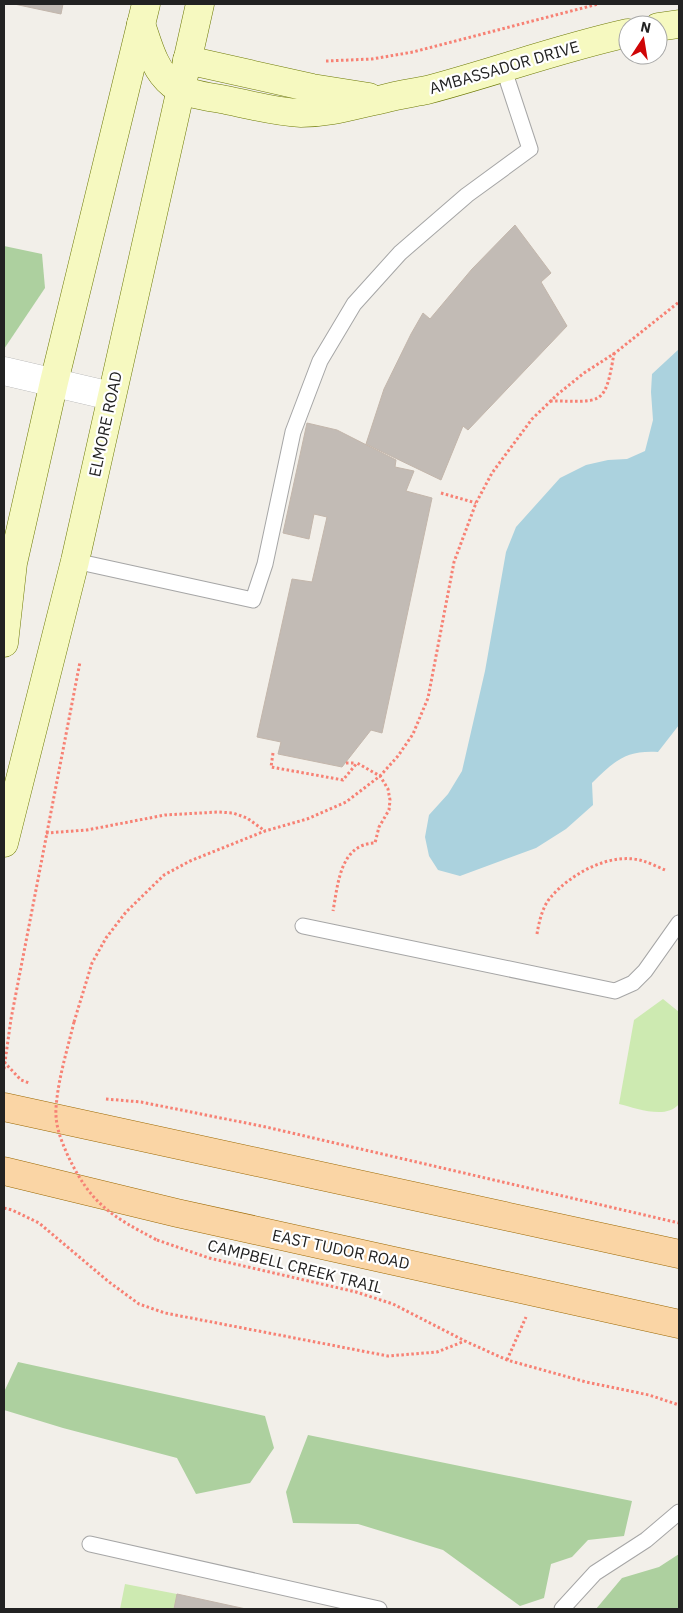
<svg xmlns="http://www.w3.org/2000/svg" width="683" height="1613" viewBox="0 0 683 1613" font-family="'IBM Plex Sans',sans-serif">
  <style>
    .grass { fill: #cdeab1 }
    .forest { fill: #add09f }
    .water { fill: #abd2de }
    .building { fill: #c2bbb5; stroke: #c3b6ab }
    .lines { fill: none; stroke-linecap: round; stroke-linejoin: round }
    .lane-casing { stroke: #a6a6a6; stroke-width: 17 }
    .street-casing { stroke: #a6a6a6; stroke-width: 29 }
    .secondary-casing { stroke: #6e7a08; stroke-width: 29 }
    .primary-casing { stroke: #9c6904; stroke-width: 29 }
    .path { stroke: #f78174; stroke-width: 3; stroke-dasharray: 2.5 2.5; stroke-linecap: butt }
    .lane { stroke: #fff; stroke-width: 15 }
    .street { stroke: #fff; stroke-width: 28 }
    .secondary { stroke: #f6f9c0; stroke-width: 28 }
    .primary { stroke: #fad5a5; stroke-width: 28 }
    .path-bridge { stroke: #f78174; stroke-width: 3; stroke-dasharray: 2.5 2.5; stroke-linecap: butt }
    .labels { text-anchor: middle; stroke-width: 4.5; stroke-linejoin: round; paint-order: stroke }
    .street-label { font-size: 16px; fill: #222; stroke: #fff }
  </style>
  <rect width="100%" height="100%" fill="#f2efe9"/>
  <!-- grass -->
  <g class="grass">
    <path d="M663,999L679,1012V1104C666,1120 636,1108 619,1104L634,1020Z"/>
    <path d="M125,1584L177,1594L174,1609H120Z"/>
  </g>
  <!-- forest -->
  <g class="forest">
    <path d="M4,246L42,254L45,288L4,349Z"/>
    <path d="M18,1362L265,1416L274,1448L250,1483L196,1494L177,1458L63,1428L4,1410V1392Z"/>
    <path d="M308,1435L632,1501L624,1536L588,1540L572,1557L551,1564L544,1598L520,1606L443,1550L358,1524L293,1523L286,1492Z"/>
    <path d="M679,1554V1609H596L622,1578L659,1567Z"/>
  </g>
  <!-- water -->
  <path class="water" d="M679,349V725L658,752C626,750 614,761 592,783L593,805L566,829L536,848L460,876L438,870L429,856L425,837L429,815L448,794L462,771L485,671L506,552L516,527L560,478L586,465L608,460L627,459L645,451L653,420L651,392L652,374Z"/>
  <!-- building -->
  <g class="building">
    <path d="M14,4H63L61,14Z"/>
    <path d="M515,225L551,273L541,282L567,326L468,430L463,426L441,480L366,444L384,389L411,334L423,313L430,319L472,269Z"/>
    <path d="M307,423L337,430L396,460L395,467L414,471L406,491L432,498L382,733L371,730L342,767L278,754L281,742L257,737L292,579L312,582L327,517L314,514L309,539L283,533Z"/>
    <path d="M177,1594L246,1609H174Z"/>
  </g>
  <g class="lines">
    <!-- lane casing -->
    <g class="lane-casing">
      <g id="lane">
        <path d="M75,561L253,600L265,564L293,432L320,361L354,304L400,253L467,195L530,149L503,67"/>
        <path d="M303,926L615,991L633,983L645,971L679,923"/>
        <path d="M90,1544L379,1609"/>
        <path d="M562,1609L595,1573L646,1540L679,1512"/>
      </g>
    </g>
    <!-- street casing -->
    <g class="street-casing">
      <path id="street" d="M4,371L111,396"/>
    </g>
    <!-- secondary casing -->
    <g class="secondary-casing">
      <g id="secondary">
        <path d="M141,24C148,44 154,70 172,84C183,94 211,97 226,100C251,105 276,112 301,113C331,113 354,105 383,99C397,95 412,93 427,90C495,72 560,48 628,33"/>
        <path d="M658,27L679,24"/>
        <path d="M187,60L312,88L369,97"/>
        <path d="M4,643L13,563L54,382L146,4"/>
        <path d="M4,843L75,561L200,4"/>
      </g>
    </g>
    <!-- primary casing -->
    <g class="primary-casing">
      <g id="primary">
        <path d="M4,1107L679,1254"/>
        <path d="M4,1171L177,1213L679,1324"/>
      </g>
    </g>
    <!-- path -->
    <g class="path">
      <path d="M326,61L372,59L413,52L598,4"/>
      <path d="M550,401C602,401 605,408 614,353"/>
      <path d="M441,493L476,503"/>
      <path d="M273,753L271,767L343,780L357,763L380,776L388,789L390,800L389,810L379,827L375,843C340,844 338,884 333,911"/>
      <path d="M346,763H356"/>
      <path d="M46,833L87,830L165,815L218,812L233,813L247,818L265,831"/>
      <path d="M537,934C539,922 542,908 550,898C570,874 611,851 643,861C650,863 658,867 665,870"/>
      <path d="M74,1022L92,963L106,938L126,912L164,875L190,861L265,831L307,819L346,802L380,776L398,756L413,734L428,698L454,562L476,503L492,473L532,419L558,394L584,373L615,353L679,302"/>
      <path d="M4,1062L21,1080L29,1083"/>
      <path d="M4,1069L11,1019L80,662"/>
      <path d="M106,1099L141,1102L266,1127L679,1223"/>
      <path d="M4,1208L12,1210L39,1223L109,1282L139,1304L165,1313L388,1356L437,1352L465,1341"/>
      <path d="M157,1240L209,1258L356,1292L393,1304L465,1341L507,1360L586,1382L649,1395L679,1405"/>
      <path d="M507,1360L526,1317"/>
    </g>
    <!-- lane -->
    <use href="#lane" class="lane"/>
    <!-- street -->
    <use href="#street" class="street"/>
    <!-- secondary -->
    <use href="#secondary" class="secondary"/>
    <!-- primary -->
    <use href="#primary" class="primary"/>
    <!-- path-bridge -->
    <path class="path-bridge" d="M74,1022C67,1051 58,1079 56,1108C55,1126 61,1140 68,1156C91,1204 111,1216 157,1240"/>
  </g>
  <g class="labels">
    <!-- street labels -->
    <g class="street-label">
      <text transform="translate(504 67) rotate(-16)" y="6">AMBASSADOR DRIVE</text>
      <text transform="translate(105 424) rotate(-78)" y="6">ELMORE ROAD</text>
      <text transform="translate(341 1249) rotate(12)" y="6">EAST TUDOR ROAD</text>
      <text transform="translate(295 1266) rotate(14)" y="6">CAMPBELL CREEK TRAIL</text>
    </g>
  </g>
  <!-- border -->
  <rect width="683" height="1613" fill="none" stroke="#222222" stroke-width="10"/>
  <!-- north arrow -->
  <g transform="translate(643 40) rotate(12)"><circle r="24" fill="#ffffff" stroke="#a7a7a7"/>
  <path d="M0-4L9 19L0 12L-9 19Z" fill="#cf0506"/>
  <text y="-8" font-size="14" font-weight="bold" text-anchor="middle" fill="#222222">N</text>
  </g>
</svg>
